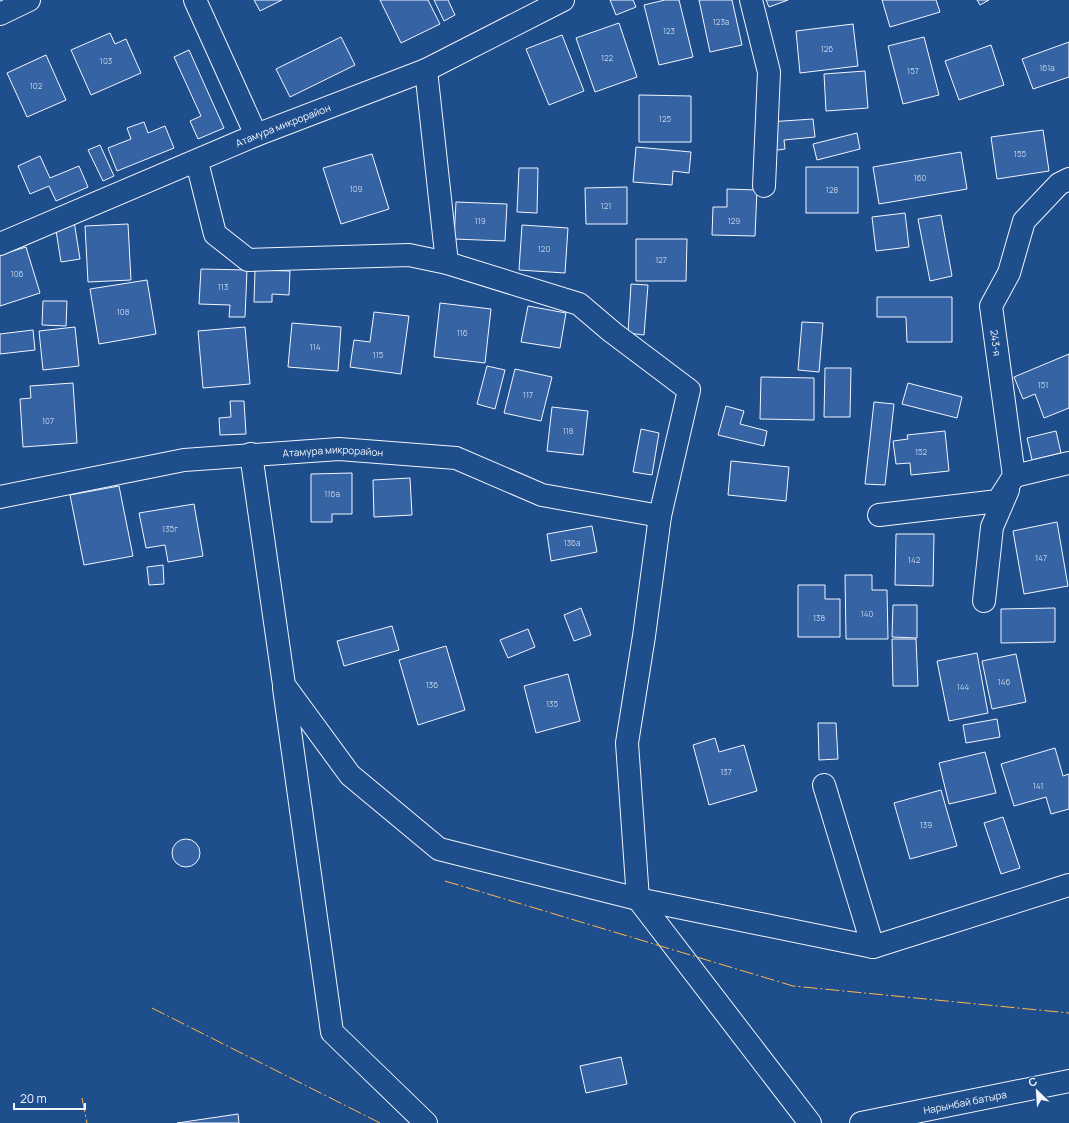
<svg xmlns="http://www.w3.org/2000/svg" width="1069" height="1123" viewBox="0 0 1069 1123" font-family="Manrope,sans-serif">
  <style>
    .building { fill: #3563a3; stroke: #f2f6ff }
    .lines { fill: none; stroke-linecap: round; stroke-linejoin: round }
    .minor-casing { stroke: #f2f6ff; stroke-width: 24 }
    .minor { stroke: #1f4e8c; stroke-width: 22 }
    .power { stroke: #ffb74d; stroke-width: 1; stroke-dasharray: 14 3 2 3; stroke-linecap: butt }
    .labels { text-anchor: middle; stroke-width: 3; stroke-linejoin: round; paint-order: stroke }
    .number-label { font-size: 8px; fill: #c3d1e8 }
    .street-label { font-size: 10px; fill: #f2f6ff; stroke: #1f4e8c }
  </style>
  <rect width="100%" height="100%" fill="#1f4e8c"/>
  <!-- building -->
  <g class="building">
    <path d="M254,0H282L260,11Z"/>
    <path d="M380,0H428L440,24L401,43Z"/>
    <path d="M434,0H448L455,15L444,21Z"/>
    <path d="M610,0H633L636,7L616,15Z"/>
    <path d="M665,0H679L693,57L659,65L644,5Z"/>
    <path d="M699,0H732L742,45L710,52Z"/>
    <path d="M766,0H788L769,7Z"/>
    <path d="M882,0H936L940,12L890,27Z"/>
    <path d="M977,0H989L980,5Z"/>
    <path d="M619,23L637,77L595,92L576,38Z"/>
    <path d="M853,24L858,66L800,73L796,31Z"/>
    <path d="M110,33L115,44L126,39L141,73L91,95L71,50Z"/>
    <path d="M562,35L584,91L549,105L526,49Z"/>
    <path d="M341,37L355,65L290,97L276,69Z"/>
    <path d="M924,37L939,95L903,104L888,46Z"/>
    <path d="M1069,42V77L1033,89L1022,59Z"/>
    <path d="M991,45L1004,85L959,100L945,61Z"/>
    <path d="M189,50L224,128L198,139L190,121L201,116L174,57Z"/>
    <path d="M46,55L66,100L27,117L7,73Z"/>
    <path d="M865,71L868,108L826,111L824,74Z"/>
    <path d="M639,95L691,96V142H639Z"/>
    <path d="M813,119L815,137L784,140L785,149L770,151L768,122Z"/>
    <path d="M144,122L148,133L165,126L174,148L117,171L108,148L131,139L127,128Z"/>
    <path d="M1043,130L1049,171L997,179L991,137Z"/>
    <path d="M857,133L860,149L817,160L813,144Z"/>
    <path d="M100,145L114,176L103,181L88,150Z"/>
    <path d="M636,147L691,152L689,173L673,171L672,185L633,182Z"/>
    <path d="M961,152L967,189L879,204L873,167Z"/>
    <path d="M372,154L389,209L341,224L323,168Z"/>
    <path d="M40,156L50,178L79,166L88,187L56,201L49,186L30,194L18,166Z"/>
    <rect x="806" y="167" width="52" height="46"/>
    <path d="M519,168H538L537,213L517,212Z"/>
    <path d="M627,187V224H586L585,188Z"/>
    <path d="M727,189L757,190L755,236L712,235L713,207H727Z"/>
    <path d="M456,202L507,204L505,241L454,239Z"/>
    <path d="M905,213L909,247L876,251L872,217Z"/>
    <path d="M941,215L952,276L930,281L918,219Z"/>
    <path d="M74,221L80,259L61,262L55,224Z"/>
    <path d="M128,224L131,280L88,282L85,226Z"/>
    <path d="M522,225L568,228L565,273L519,270Z"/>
    <path d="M636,239H687L686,281H636Z"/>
    <path d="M26,247L40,293L0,306V255Z"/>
    <path d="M201,269L247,270L245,317H229L230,305L199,304Z"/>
    <path d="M255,270L290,271L289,295L272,294V302H254Z"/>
    <path d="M147,280L156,334L99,344L90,289Z"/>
    <path d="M631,284L648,285L644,335L628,333Z"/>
    <path d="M877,297H952V342H907L906,317H877Z"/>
    <path d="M43,301H67L66,326L42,325Z"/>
    <path d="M440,303L491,309L485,363L434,357Z"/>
    <path d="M528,306L566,313L560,348L521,342Z"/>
    <path d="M374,312L409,316L401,374L350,367L354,340L370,342Z"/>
    <path d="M802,322L823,323L819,372L798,370Z"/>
    <path d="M292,323L341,327L338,371L288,367Z"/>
    <path d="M75,327L79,366L43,370L39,331Z"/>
    <path d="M245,327L250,384L203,388L198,331Z"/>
    <path d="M33,330L35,350L0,354V334Z"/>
    <path d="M1069,354V408L1044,418L1035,394L1023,399L1014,377Z"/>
    <path d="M487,366L505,370L495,409L477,404Z"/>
    <path d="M825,368H851L850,417H824Z"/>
    <path d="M515,369L552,377L541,421L504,413Z"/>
    <path d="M761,377L814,378V420L760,419Z"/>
    <path d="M73,383L77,443L23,447L20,399L31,398L30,386Z"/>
    <path d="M908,383L962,397L957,418L902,404Z"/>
    <path d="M230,401H244L246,434L220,435L219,418L231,417Z"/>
    <path d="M874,402L894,404L885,485L865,484Z"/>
    <path d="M726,406L744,411L740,424L767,431L764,446L718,435Z"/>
    <path d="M552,407L588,411L583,455L547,451Z"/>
    <path d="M641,429L659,433L652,475L633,472Z"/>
    <path d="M945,431L949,471L911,475L910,463L896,464L893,441L908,439L907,435Z"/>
    <path d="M1056,431L1061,453L1032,460L1027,438Z"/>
    <path d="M731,461L789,467L786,501L728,495Z"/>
    <path d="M352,473V514H332V522H311V474Z"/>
    <path d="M410,478L412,515L374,517L373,480Z"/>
    <path d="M119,486L133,556L84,565L70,495Z"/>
    <path d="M194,504L203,556L168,562L165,545L146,548L139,513Z"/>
    <path d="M1057,522L1068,586L1024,594L1013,531Z"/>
    <path d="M592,526L597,552L551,561L547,534Z"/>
    <path d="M896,534H934L933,586L895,585Z"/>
    <path d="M163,565L164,584L149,585L147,567Z"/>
    <path d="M845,575H872V590H887L888,639H846Z"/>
    <path d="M798,585H825V599H840V637H798Z"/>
    <path d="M893,605H917V638L892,637Z"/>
    <path d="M581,608L591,635L574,641L564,615Z"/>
    <path d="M1055,608V642L1001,643V609Z"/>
    <path d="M392,626L399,650L344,666L337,641Z"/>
    <path d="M528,629L535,647L508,658L500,640Z"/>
    <path d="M892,639H916L918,686H893Z"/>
    <path d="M446,646L465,710L418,725L399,660Z"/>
    <path d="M977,653L988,713L949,721L937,661Z"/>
    <path d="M1016,654L1026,702L992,709L982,661Z"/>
    <path d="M568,674L580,721L536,733L524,686Z"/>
    <path d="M997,719L1000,737L966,743L963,725Z"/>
    <path d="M818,723H836L838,759L819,760Z"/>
    <path d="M715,738L719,752L744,745L757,791L709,805L693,745Z"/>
    <path d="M1055,748L1063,776L1069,774V809L1051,814L1046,797L1014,806L1001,764Z"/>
    <path d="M985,752L996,793L949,804L939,763Z"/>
    <path d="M941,790L957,846L910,859L894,803Z"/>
    <path d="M1003,817L1020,868L1001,874L984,823Z"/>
    <circle cx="186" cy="853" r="14"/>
    <path d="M621,1057L627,1084L586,1093L580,1066Z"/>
    <path d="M238,1114L239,1123H177Z"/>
  </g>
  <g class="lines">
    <!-- minor casing -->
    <g class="minor-casing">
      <g id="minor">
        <path d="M195,0L256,135"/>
        <path d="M751,0L769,72L764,186"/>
        <path d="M0,14L29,0"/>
        <path d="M426,70L447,263"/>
        <path d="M197,162L215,234L248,260L409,255L447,263L579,304L612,332L689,390L660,516L644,636L627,743L638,899L810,1123"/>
        <path id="s1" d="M1069,179L1059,184L1024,221L1009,273L991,306L1014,476L1069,463"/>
        <path id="s2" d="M0,244L256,135L426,70L563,0"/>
        <path d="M251,454L284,685L350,775L439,849L638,899L873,947L1069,885"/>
        <path id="s3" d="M0,497L184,460L339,449L456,458L542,495L660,516"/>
        <path d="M879,515L998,501L1014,476"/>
        <path d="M984,601L992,527L1008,490"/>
        <path d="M284,688L332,1032L426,1123"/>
        <path d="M824,785L873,947"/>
        <path id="s4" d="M861,1123L1069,1081"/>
      </g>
    </g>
    <!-- minor -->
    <use href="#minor" class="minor"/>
    <!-- power -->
    <g class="power">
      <path d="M445,881L793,986L1069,1013"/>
      <path d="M152,1008L380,1123"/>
      <path d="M82,1098L87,1123"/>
    </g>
  </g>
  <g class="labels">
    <!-- number labels -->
    <g class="number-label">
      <text x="721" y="25">123а</text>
      <text x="669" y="34">123</text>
      <text x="827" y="52">126</text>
      <text x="607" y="61">122</text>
      <text x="106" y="64">103</text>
      <text x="1047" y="71">161а</text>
      <text x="913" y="74">157</text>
      <text x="36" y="89">102</text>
      <text x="665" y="122">125</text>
      <text x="1020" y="157">155</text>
      <text x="920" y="181">160</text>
      <text x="356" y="192">109</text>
      <text x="832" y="193">128</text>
      <text x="606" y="209">121</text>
      <text x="480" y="224">119</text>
      <text x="734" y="224">129</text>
      <text x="544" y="252">120</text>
      <text x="661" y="263">127</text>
      <text x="17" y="277">106</text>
      <text x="223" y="290">113</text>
      <text x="123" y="315">108</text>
      <text x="462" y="336">116</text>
      <text x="315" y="350">114</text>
      <text x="378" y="358">115</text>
      <text x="1043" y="388">151</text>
      <text x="528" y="398">117</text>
      <text x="48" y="424">107</text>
      <text x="568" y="434">118</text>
      <text x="921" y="455">152</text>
      <text x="332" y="497">116а</text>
      <text x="170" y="532">135г</text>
      <text x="572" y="546">136а</text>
      <text x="1041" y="561">147</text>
      <text x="914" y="563">142</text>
      <text x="867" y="617">140</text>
      <text x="819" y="621">138</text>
      <text x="1004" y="685">146</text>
      <text x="432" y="688">136</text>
      <text x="963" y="690">144</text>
      <text x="552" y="707">135</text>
      <text x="726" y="775">137</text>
      <text x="1038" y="789">141</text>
      <text x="926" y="828">139</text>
    </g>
    <!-- street labels -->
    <g class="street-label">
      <text dy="4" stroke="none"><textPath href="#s2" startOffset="307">Атамура микрорайон</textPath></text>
      <text dy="4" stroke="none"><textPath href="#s1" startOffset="191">243-я</textPath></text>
      <text dy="4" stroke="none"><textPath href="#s3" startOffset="337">Атамура микрорайон</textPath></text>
      <text dy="4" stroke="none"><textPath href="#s4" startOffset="106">Нарынбай батыра</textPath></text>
    </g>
  </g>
  <!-- north arrow -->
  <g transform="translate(1037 1091) rotate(335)" stroke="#1f4e8c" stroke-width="3" paint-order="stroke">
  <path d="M0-3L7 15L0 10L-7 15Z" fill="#f2f6ff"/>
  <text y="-6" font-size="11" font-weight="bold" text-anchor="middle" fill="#f2f6ff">С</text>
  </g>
  <!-- scale -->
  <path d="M14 1103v6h71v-6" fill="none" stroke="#f2f6ff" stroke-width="2"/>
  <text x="20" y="1103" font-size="12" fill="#f2f6ff" stroke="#1f4e8c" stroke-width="3" paint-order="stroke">20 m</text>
</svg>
